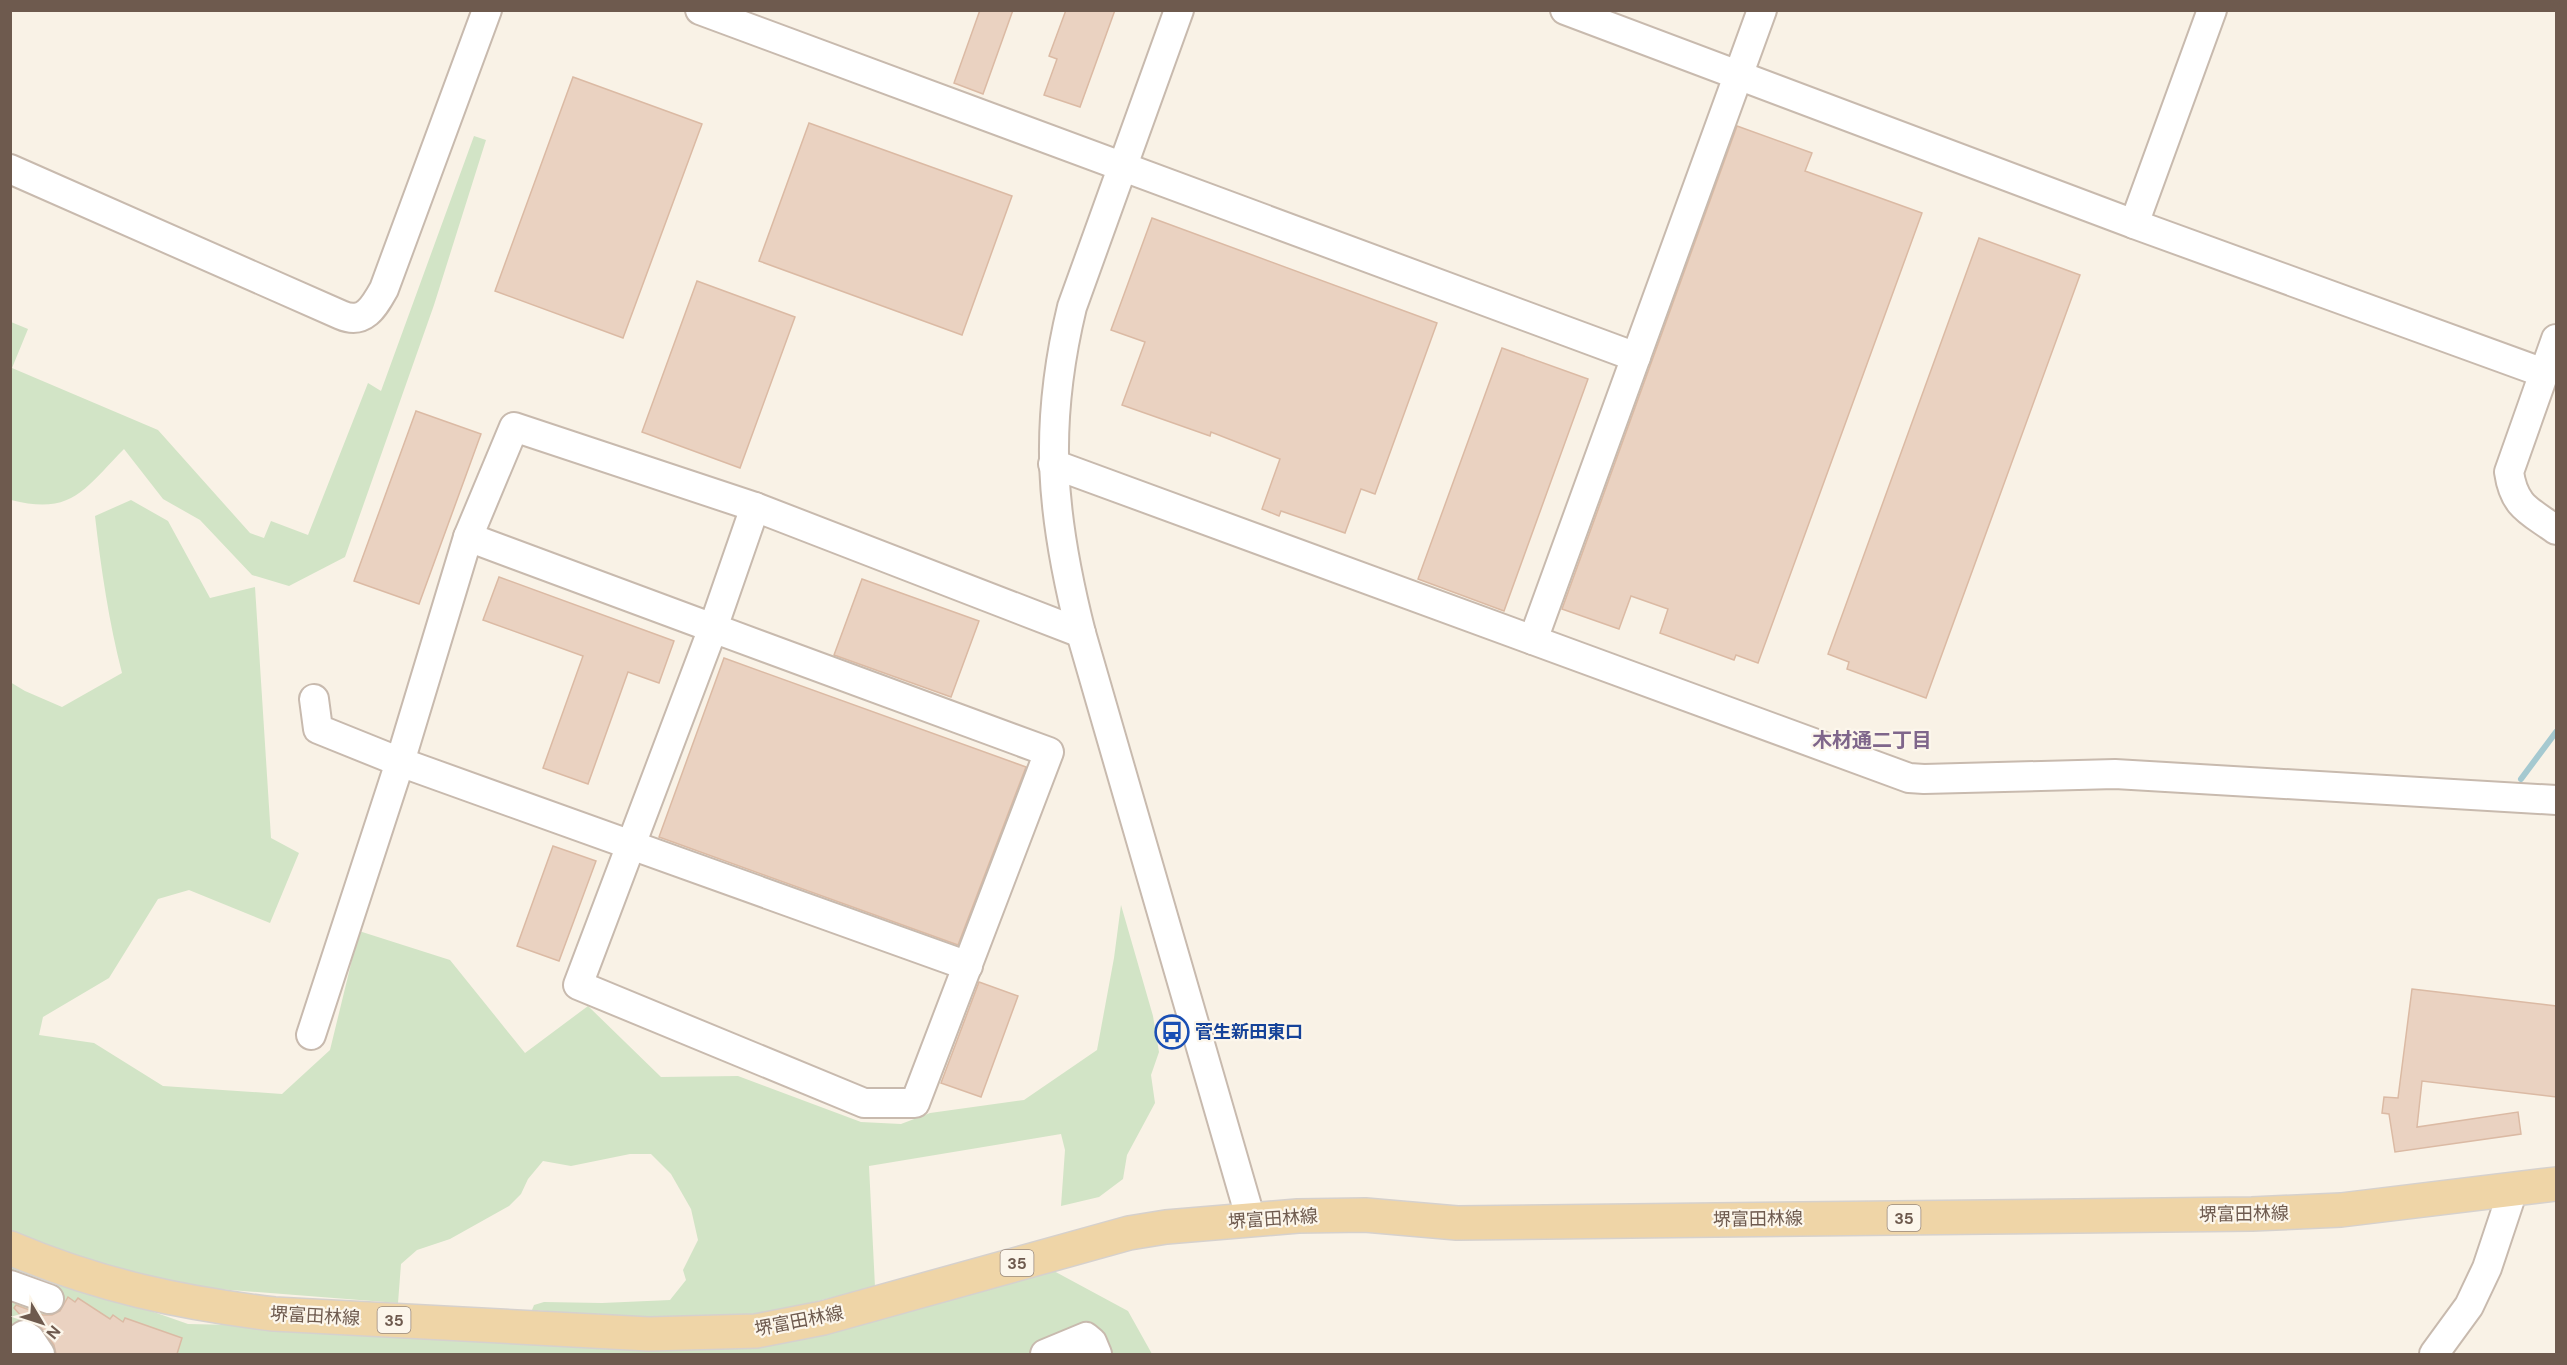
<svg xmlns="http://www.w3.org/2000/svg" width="2567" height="1365" viewBox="0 0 2567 1365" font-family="'DM Sans','Noto Sans JP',sans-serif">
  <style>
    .green { fill: #d2e4c6 }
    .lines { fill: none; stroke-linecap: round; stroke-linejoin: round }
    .stream { stroke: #a5c9d0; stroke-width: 6 }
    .building { fill: #ead2c1; stroke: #dbbaa4; stroke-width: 1.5 }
    .minor-casing { stroke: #c8baae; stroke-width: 32 }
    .major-casing { stroke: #d6d1cd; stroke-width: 36 }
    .minor { stroke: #fff; stroke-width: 28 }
    .major { stroke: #efd5a7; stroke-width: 33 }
    .labels { text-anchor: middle; stroke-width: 4.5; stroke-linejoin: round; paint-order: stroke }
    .shield { fill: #fcf6eb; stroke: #99897d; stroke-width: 1.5 }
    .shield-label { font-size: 16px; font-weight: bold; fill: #6e5a4e }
    .transit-label { font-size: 18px; font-weight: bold; fill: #164399; stroke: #fcf6eb; text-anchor: start }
    .street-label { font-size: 18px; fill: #6e5a4e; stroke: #fcf6eb }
    .neighbourhood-label { font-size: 20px; font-weight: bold; fill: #7f668b; stroke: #fcf6eb }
  </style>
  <rect width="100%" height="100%" fill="#f9f2e6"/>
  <!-- green -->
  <g class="green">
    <path d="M474,136L486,140L434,305L345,557L289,586L252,575L200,520L163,499L124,449C85,488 73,516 11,500V322L28,329L12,368L158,430L250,533L264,538L271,521L308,535L368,383L381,391Z"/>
    <path d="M131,500L168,521L210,598L255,587L271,838L299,853L270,923L189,890L158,899L109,978L43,1017L39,1035L94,1043L163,1086L282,1094L330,1050L359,931L450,960L525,1053L588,1006L661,1077L738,1076L861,1122L901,1124L930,1113L1024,1100L1097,1050L1114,958L1121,905L1153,1016L1159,1052L1151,1075L1155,1103L1127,1155L1123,1179L1099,1197L1061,1206L1065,1150L1061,1134L869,1166L875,1287C821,1300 767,1315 712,1318C652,1321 592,1314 532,1310L534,1305L544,1302L602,1303L670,1300L686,1280L683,1270L698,1240L691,1209L671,1174L651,1154H630L571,1166L543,1161L528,1179L521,1194L509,1206L450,1239L417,1250L401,1264L398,1303L191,1287L112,1269L11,1232L10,682L25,691L62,707L122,673C109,622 101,569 95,516Z"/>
    <path d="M11,1262L188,1324L776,1337L1052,1270L1128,1311L1152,1354H11Z"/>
  </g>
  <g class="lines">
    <!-- stream -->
    <path class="stream" d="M2521,779L2556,732"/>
  </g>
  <!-- building -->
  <g class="building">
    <path d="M980,10H1013L983,94L954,83Z"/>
    <path d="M1066,10H1115L1080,107L1044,95L1057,59L1049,56Z"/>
    <path d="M573,77L702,124L623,338L495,291Z"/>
    <path d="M809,123L1012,196L962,335L759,261Z"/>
    <path d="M1737,126L1812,153L1805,171L1922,213L1758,663L1736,655L1734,660L1660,633L1668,609L1631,596L1619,629L1562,609Z"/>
    <path d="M1152,218L1437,323L1375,494L1361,489L1345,533L1281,511L1279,516L1262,509L1280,459L1211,432L1210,436L1122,405L1145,342L1111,330Z"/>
    <path d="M1979,238L2080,275L1926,698L1847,669L1849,662L1828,654Z"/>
    <path d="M697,281L795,317L740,468L642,432Z"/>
    <path d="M1502,348L1588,379L1504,611L1418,579Z"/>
    <path d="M416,411L481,434L419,604L354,581Z"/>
    <path d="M499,577L674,641L659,683L628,672L588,784L543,768L583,656L483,620Z"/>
    <path d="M862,579L979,621L951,697L834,655Z"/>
    <path d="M724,658L1026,767L958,945L659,837Z"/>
    <path d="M553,846L596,861L559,961L517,946Z"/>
    <path d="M979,982L1018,996L981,1097L941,1083Z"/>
    <path d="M2412,989L2556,1006V1097L2422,1081L2417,1127L2518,1112L2521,1134L2395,1152L2389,1114L2382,1113L2384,1097L2398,1098Z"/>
    <path d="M68,1297L75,1302L78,1298L110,1319L113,1315L123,1322L125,1318L182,1338L177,1354H56L54,1345L43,1330L33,1321L24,1319L14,1308L16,1305L43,1315H52L60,1311Z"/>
  </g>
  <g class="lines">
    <!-- minor casing -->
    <g class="minor-casing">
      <g id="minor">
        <path d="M700,10L1636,357"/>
        <path d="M1179,10L1072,307C1043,427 1051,515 1081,633L1251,1220"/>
        <path d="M1565,10L2134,224L2212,10"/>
        <path d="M10,169L341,315C364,325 374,307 384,289L487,10"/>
        <path d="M2134,224L2544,373"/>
        <path d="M2556,339L2509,472C2514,507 2530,511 2556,530"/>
        <path d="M1053,464L1909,778L1924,779L2115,774L2556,800"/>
        <path d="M468,537L713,628L755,507"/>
        <path d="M713,628L1049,752L915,1103H864L578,985Z"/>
        <path d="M1533,640L1762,10"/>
        <path d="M314,699L318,729L400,762L968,966"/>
        <path d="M311,1035L400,762L468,537L514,427L755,507L1081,633"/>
        <path d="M10,1285L49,1299"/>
        <path d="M10,1345L24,1335L30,1339L40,1354"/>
        <path d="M1045,1354L1086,1337L1092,1342L1097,1354"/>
        <path d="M2434,1354L2469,1306L2487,1268L2513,1190"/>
      </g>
    </g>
    <!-- major casing -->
    <g class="major-casing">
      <path id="major" d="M10,1248C97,1285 180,1303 274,1314L649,1334L756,1331L823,1318L1129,1233L1166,1227L1298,1216L1365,1215L1457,1223L2252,1214L2341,1210L2556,1184"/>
    </g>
    <!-- minor -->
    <use href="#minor" class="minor"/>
    <!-- major -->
    <use href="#major" class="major"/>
  </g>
  <!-- icons -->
  <defs>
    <g id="bus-ring" transform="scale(1.725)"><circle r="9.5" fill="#fcf6eb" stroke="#1a4fb4" stroke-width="1.5"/><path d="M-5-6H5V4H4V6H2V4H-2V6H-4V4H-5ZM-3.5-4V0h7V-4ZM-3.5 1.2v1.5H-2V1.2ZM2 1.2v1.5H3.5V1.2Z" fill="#1a4fb4"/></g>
  </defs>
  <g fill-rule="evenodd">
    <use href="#bus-ring" x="1172" y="1032"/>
  </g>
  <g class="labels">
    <!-- shield labels -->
    <g class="shield">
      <rect x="1887.5" y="1205" width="33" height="26" rx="4.5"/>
      <rect x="1000.5" y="1250" width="33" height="26" rx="4.5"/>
      <rect x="377.5" y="1307" width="33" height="26" rx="4.5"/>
    </g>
    <g class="shield-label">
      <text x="1904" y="1224">35</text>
      <text x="1017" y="1269">35</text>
      <text x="394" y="1326">35</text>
    </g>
    <!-- transit labels -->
    <g class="transit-label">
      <text x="1195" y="1038">菅生新田東口</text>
    </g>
    <!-- street labels -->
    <g class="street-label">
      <text transform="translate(2244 1214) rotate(-1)" y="6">堺富田林線</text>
      <text transform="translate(1273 1219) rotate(-4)" y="6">堺富田林線</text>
      <text transform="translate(1758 1219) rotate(-1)" y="6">堺富田林線</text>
      <text transform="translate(315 1316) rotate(3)" y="6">堺富田林線</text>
      <text transform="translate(799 1321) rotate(-11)" y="6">堺富田林線</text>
    </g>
    <!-- neighbourhood labels -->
    <g class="neighbourhood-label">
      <text x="1872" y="747">木材通二丁目</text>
    </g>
  </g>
  <!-- border -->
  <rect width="2567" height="1365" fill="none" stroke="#6e5a4e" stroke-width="24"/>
  <!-- north arrow -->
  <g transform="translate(42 1323) rotate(129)" stroke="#fcf6eb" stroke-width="4.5" paint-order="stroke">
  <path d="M0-4.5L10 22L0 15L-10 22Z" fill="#6e5a4e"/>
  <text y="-9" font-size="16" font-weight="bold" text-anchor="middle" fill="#6e5a4e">N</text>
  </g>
</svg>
